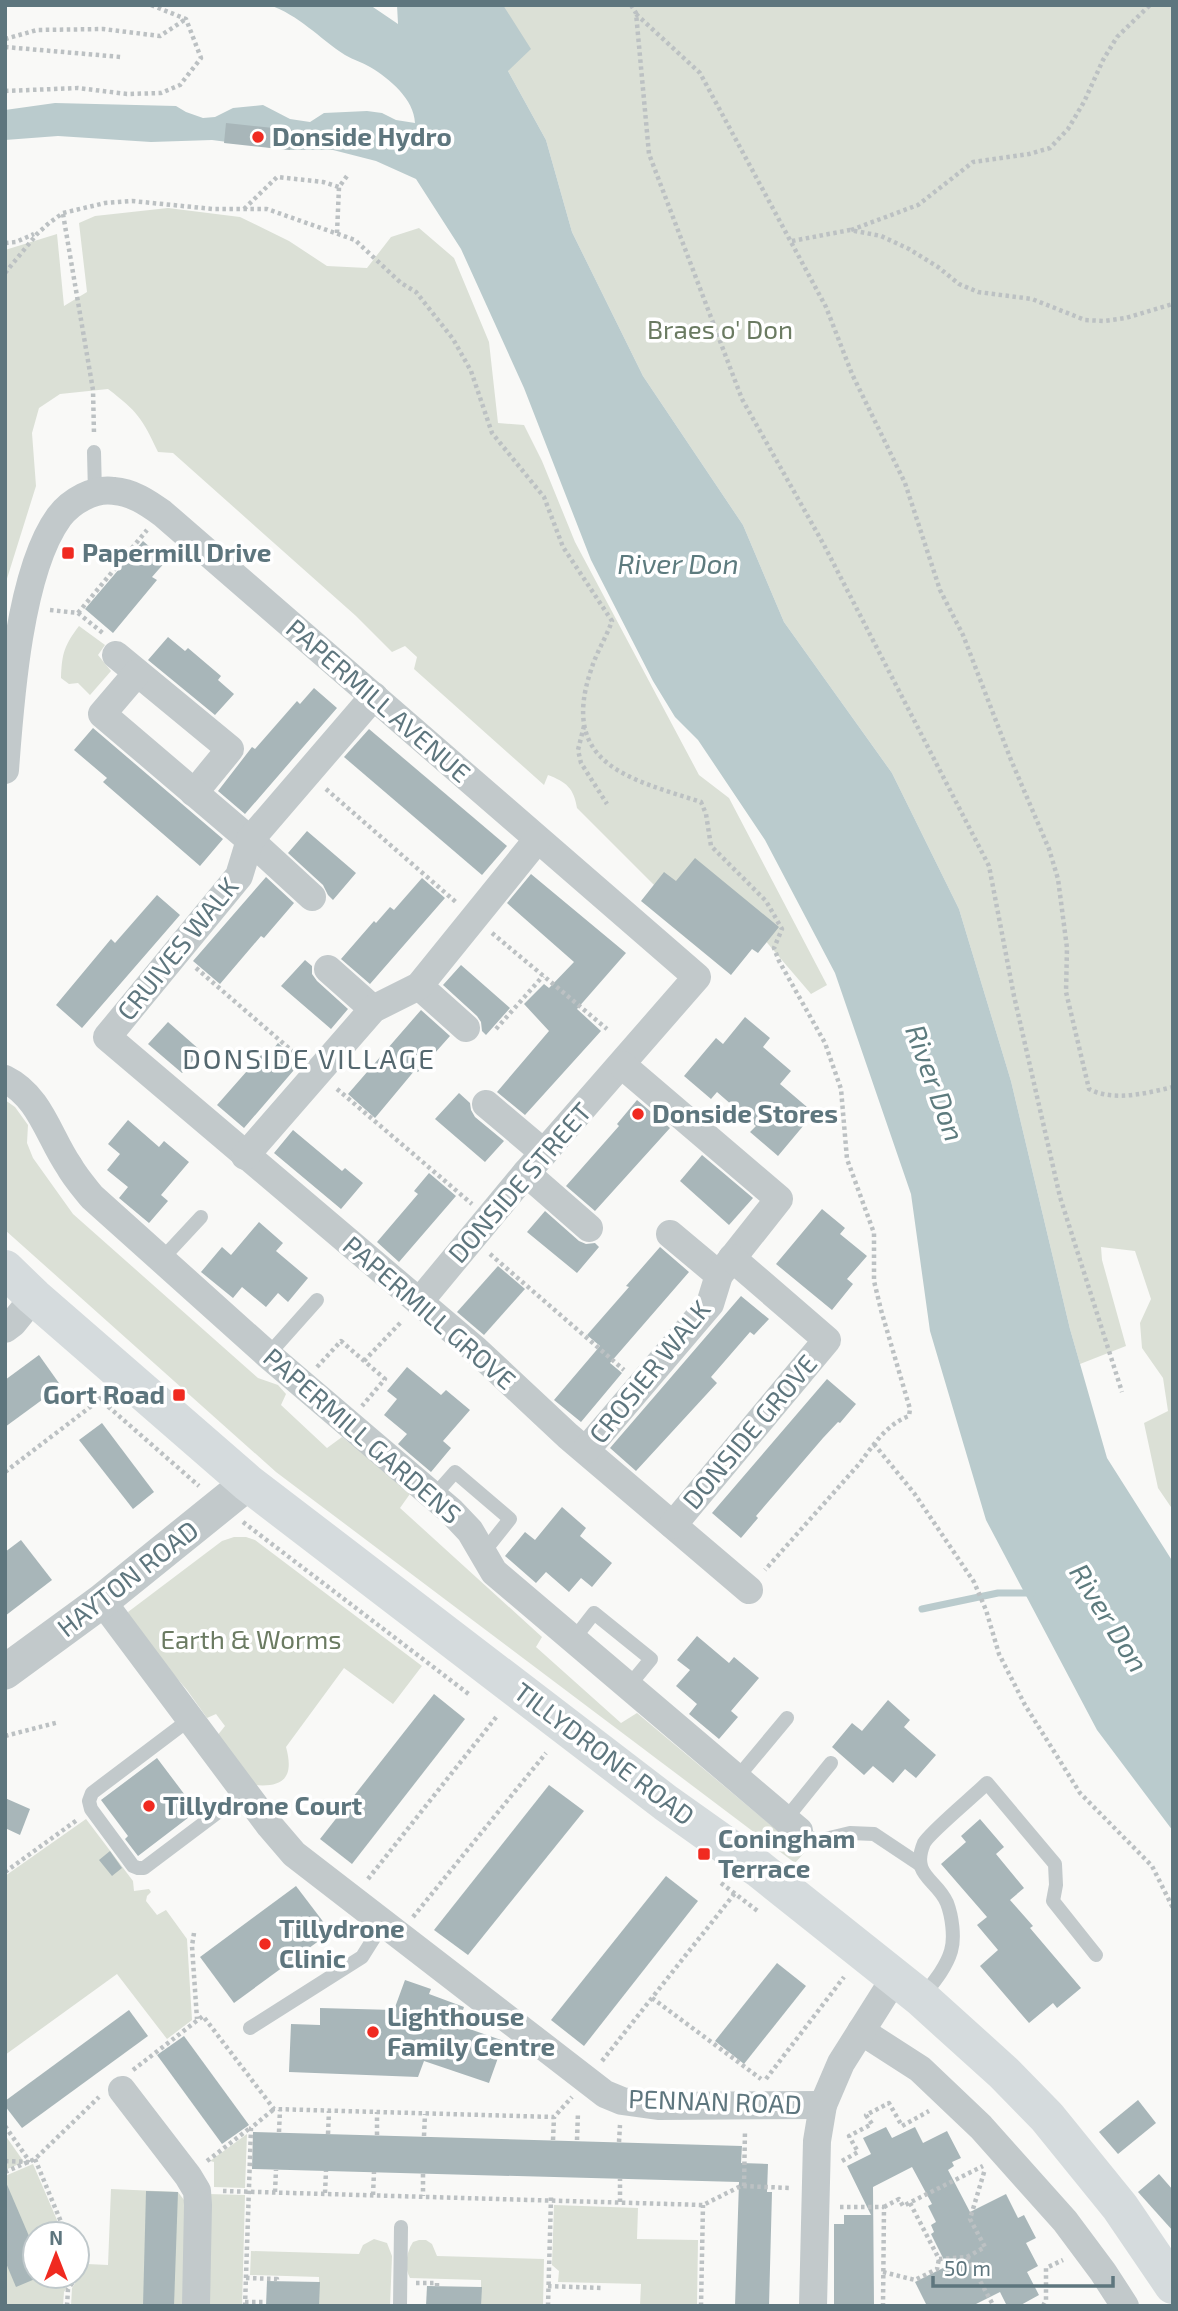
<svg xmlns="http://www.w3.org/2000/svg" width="1178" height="2311" viewBox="0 0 1178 2311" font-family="'Exo 2',sans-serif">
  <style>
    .green { fill: #dbe0d6 }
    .water { fill: #bacbcd }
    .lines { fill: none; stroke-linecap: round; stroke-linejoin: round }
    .stream { stroke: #bacbcd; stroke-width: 7 }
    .building { fill: #a8b6b9 }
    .path { stroke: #bcc1c3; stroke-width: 4.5; stroke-dasharray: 3.5 3.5; stroke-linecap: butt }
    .service { stroke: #c2c9cb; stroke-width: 14 }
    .minor { stroke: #c2c9cb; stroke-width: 28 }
    .tertiary { stroke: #c2c9cb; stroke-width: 35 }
    .secondary { stroke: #d5dbdd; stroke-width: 38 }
    .poi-dot { fill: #f02a20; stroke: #fff; stroke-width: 2.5 }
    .labels { text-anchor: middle; stroke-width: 7; stroke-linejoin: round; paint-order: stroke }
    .poi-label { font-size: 26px; font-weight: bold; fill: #5e767e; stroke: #fff; text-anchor: start }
    .park-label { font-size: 26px; fill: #6b7b62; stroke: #fff }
    .street-label { font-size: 26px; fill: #5e767e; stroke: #fff }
    .water-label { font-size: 28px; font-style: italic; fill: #5d7b7e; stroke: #fff }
    .neighbourhood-label { font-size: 28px; letter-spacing: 2px; fill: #55686f; stroke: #fff }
  </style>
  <rect width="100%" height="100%" fill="#f9f9f7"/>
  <!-- green -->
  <g class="green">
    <path d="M503,5H1173V1510L1158,1488L1144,1423L1168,1411L1163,1378L1142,1348L1140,1323L1151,1299L1135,1251L1101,1247L1102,1260L1126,1346L1080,1364L1070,1329L1011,1081L959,909L892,773L784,622L743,525L643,376L572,232L546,140L508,71Z"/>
    <path d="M168,208L240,217L289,241L327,266L367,268L391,237L419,228L454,258L489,342L498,423L524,425L542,461L575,542L699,775L729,798L827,985L811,994L763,938L670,901L577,808C574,788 566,782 548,775L544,785L414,669L417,657L405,646L392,652L356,616L173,453L158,452C142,418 138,412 108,389L60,394L39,408L32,433L36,486L5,585V250L57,234L64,306L87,292L79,223L95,216Z"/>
    <path d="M79,626L105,645L98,655L111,671L90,695L78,683L69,684L61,678C62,653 64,646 79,626Z"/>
    <path d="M5,1100L15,1107L28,1125L27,1143L33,1158L73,1214L258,1378L278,1385L286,1394L281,1405L327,1448L342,1437L412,1491L400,1508L542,1637L536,1647L621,1723L637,1713L804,1853L795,1863L276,1472L5,1230Z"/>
    <path d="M234,1537H246L255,1540L422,1666L393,1704L344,1668L286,1747C294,1776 285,1788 254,1785L217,1736L225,1726L216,1714L207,1718L187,1690L133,1627L128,1612L222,1541Z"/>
    <path d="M86,1819L133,1881L134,1891L149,1889L151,1892L147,1896L146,1901L157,1915L166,1910L187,1939L192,2020L167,2039L117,1974L5,2055V1876Z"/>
    <path d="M247,2134L245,2188L214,2187V2162L210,2161Z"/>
    <path d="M5,2135L24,2162L5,2170Z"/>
    <path d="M33,2164L63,2234H35V2276H74L64,2292L63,2306H5V2176Z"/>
    <path d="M111,2189L178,2192L187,2204L185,2306H71L72,2288L87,2264L108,2265Z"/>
    <path d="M208,2194L245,2195L242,2306H205Z"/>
    <path d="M554,2205L638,2208L637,2239L698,2240L697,2306H640L641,2284L558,2282L559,2271L552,2265Z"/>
    <path d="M374,2239L387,2243L392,2256L390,2306H319V2277L250,2275L251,2251L359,2254L363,2245Z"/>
    <path d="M419,2240H426L432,2244L437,2256L544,2259L543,2306H481V2280L410,2278C404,2267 406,2253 413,2242Z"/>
  </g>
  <!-- water -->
  <path class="water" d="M269,5H370L398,24L397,5H503L531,49L508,71L546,140L572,232L643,376L743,525L784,622L892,773L959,909L1011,1081L1070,1329L1107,1458L1173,1562V1831L1097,1730L986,1520L930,1331L911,1194L835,973L765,840L698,740L675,717L653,681L591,560L524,388L461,249L416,179L376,161L333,150H290L212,140L151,142L58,136L5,140V110L55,103L176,106L186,112L203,118L215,117L233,108L263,105L290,119L310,122L324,113L367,111L382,113L396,120L415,123C414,99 390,79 370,67C362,62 353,60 345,55C319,38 299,15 269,5Z"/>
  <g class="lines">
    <!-- stream -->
    <path class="stream" d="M922,1609L998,1593H1032"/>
  </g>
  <!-- building -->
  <g class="building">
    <path d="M226,123L293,130L290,150L224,143Z"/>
    <path d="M143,541L166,561L152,577L157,580L113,633L85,609Z"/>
    <path d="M168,637L185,651L188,648L221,676L218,680L234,694L215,715L148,660Z"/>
    <path d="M314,688L337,708L245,814L218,791L252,747L255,749L297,701L300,704Z"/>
    <path d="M93,728L223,839L200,866L103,782L107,778L74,750Z"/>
    <path d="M369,729L507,846L482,875L344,757Z"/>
    <path d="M307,831L356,873L333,900L328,895L323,885L288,853Z"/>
    <path d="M695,858L779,927L758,953L752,949L731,975L641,901L664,872L676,881Z"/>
    <path d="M531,874L626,953L577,1009L601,1031L525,1115L497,1092L549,1031L524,1004L544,984L549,988L574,962L507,903Z"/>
    <path d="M266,877L294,903L264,938L261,936L220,984L193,961Z"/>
    <path d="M422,878L445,898L370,984L341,959L374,921L376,923L390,907L394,910Z"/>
    <path d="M157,895L180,915L82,1028L56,1005L111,939L115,943Z"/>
    <path d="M305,960L312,966V974L317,981L348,1009L331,1029L281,986Z"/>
    <path d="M461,965L510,1008L486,1035L482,1031L481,1022L477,1016L443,985Z"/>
    <path d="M421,1010L450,1036L418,1072L415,1070L375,1118L348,1094Z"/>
    <path d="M745,1017L770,1038L763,1047L791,1071L780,1084L814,1113L778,1156L750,1132L756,1126L717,1092L711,1099L684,1076L716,1038L723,1044Z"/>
    <path d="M168,1022L201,1051L182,1073L148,1044Z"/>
    <path d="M278,1043L300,1063L244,1128L217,1105L261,1055L265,1059Z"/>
    <path d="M459,1093L470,1103L471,1110L475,1117L504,1141L485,1162L435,1119Z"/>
    <path d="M637,1100L670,1128L595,1211L566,1186L619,1126L617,1124Z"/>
    <path d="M128,1120L159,1147L164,1141L189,1162L161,1195L168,1201L149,1223L119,1198L128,1187L107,1170L120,1154L108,1144Z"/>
    <path d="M293,1130L342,1171L345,1168L363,1183L341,1209L274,1153Z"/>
    <path d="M702,1155L753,1198L729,1225L680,1181Z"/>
    <path d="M429,1173L456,1196L399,1262L377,1242L418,1194L414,1191Z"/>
    <path d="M822,1209L845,1228L840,1234L867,1256L847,1279L853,1284L832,1310L776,1264Z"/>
    <path d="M545,1211L579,1241L586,1244L595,1243L599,1247L577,1273L527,1232Z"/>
    <path d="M259,1222L283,1243L276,1251L308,1278L288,1302L278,1293L266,1307L242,1287L233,1298L201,1272L222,1247L231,1255Z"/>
    <path d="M660,1247L689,1272L610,1363L622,1373L581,1422L554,1400L600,1346L587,1335L629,1287L626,1286Z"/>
    <path d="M498,1266L525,1289L484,1335L457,1312Z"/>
    <path d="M741,1296L769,1319L754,1335L750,1332L711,1377L717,1383L636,1471L610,1448Z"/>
    <path d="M39,1355L61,1386L5,1427V1380Z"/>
    <path d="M407,1367L441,1395L446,1390L470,1410L443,1441L451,1448L431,1472L398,1444L407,1434L384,1415L397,1399L387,1391Z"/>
    <path d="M827,1379L856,1404L840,1423L838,1422L823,1438L756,1516L758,1518L741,1538L712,1513Z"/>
    <path d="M102,1423L154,1492L133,1509L79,1440Z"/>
    <path d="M562,1507L586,1528L580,1536L612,1563L592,1587L581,1578L569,1592L546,1572L536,1583L505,1556L525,1532L535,1540Z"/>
    <path d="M21,1540L52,1580L5,1616V1552Z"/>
    <path d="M697,1636L729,1663L734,1657L759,1678L731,1711L738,1717L719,1739L689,1714L697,1704L676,1686L690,1670L677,1660Z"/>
    <path d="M434,1694L465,1719L352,1864L320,1839Z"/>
    <path d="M888,1700L910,1720L904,1727L936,1755L916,1778L905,1769L893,1783L873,1766L864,1775L832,1747L852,1723L862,1731Z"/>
    <path d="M157,1758L197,1811L138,1856L125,1839L128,1836L101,1800Z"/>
    <path d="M549,1785L584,1811L468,1955L434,1930Z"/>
    <path d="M5,1798L30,1809L20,1835L5,1828Z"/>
    <path d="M980,1819L1004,1847L996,1854L1024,1888L1010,1900L1033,1926L1030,1928L1081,1988L1057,2008L1053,2003L1029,2023L980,1966L998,1950L977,1925L987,1917L941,1864L966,1842L961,1836Z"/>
    <path d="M110,1851L122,1868L112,1876L99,1860Z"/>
    <path d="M666,1876L698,1901L584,2046L551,2020Z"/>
    <path d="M296,1886L331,1932L234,2003L200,1957Z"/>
    <path d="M777,1963L806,1986L744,2064L715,2041Z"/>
    <path d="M405,1980L431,1989L429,1994L464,2007L458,2025L504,2041L489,2083L424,2061L418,2077L289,2072L291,2024L320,2025V2008L394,2010Z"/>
    <path d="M129,2010L148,2036L22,2128L5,2106V2101Z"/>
    <path d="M184,2036L249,2125L222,2144L157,2055Z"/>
    <path d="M1138,2100L1156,2123L1118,2154L1099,2132Z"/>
    <path d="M886,2127L892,2138L915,2127L923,2143L947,2131L961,2158L952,2162L954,2166L948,2170L970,2212L1006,2194L1018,2218L1024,2215L1036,2238L1026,2243L1038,2266L1027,2272L1039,2295L1019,2306H1007L1000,2292L972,2306H927L915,2282L947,2266L931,2234L934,2232L931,2225L936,2222L928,2206L932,2204L912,2167L873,2187L874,2306H834V2224H844V2215H871L847,2166L871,2154L863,2138Z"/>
    <path d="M253,2132L742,2146L741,2163L768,2164L767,2192H772L769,2306H735L739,2182L252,2169Z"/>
    <path d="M1159,2174L1173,2190V2231L1138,2192Z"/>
    <path d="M5,2180L35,2250V2279L16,2287L5,2261Z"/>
    <path d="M146,2191L178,2192L174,2306H143Z"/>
    <path d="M267,2281L320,2282L319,2306H266Z"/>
    <path d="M427,2286L482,2287L481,2306H426Z"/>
  </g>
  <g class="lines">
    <!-- path -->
    <g class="path">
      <path d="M631,5L636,13L649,154L742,399L824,545L989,866L1014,996L1060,1197L1122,1392"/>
      <path d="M636,14L700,73L826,307L852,374L905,483L940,590L963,635L1011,760L1049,849L1058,879L1067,948L1066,992L1089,1089C1114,1102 1147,1093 1173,1087"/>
      <path d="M5,39L37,30L103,29L160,36L186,19"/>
      <path d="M5,47L121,57"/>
      <path d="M5,91L78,88L127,94L161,93L180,85L201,58L186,19L151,5"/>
      <path d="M244,209L277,177L323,182L339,187"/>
      <path d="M63,214L93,390L94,434"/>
      <path d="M851,230L918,205L973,162L1029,154L1050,148L1068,129L1084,102L1103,60L1117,37L1150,5"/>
      <path d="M337,233L339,187L347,176"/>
      <path d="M792,241L850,230L881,236L909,249L938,267L959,284L978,292L1032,299L1085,320L1104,321L1126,318L1173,304"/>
      <path d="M5,243L16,242L34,234"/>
      <path d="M5,273L37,234L49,223L63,213L105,203L132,201L213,209H267L355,240L401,283L416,292L453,339L471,371L492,433L544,497L563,547L612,621C606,638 596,653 591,670C559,765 630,779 701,802L706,814L711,846L766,901L782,929L774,948L779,961L825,1043L841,1089L847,1159L874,1233V1281L881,1310L910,1409L909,1416C887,1424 873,1445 860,1463L765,1570"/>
      <path d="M50,610L78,613L104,634"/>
      <path d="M78,613L147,530"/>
      <path d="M584,726L578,750L581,763L607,804"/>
      <path d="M326,789L457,903"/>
      <path d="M492,933L607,1029"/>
      <path d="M196,968L298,1056"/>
      <path d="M496,1029L543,976"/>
      <path d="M337,1089L472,1204"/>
      <path d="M490,1254L624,1370"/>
      <path d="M364,1361L402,1321"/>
      <path d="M317,1367L341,1341L385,1379L362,1406"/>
      <path d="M87,1388L199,1486"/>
      <path d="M874,1444L914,1493L974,1582L986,1610L999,1654L1025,1705L1080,1793L1152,1866L1173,1908"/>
      <path d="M5,1472L102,1398"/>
      <path d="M243,1522L470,1695"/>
      <path d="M5,1736L59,1722"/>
      <path d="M5,1872L77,1820"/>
      <path d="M368,1879L497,1716"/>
      <path d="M721,1883L759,1912"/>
      <path d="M413,1917L546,1753"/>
      <path d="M194,1933L192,1946L197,2019"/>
      <path d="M652,1998L761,2079"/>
      <path d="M602,2061L735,1893"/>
      <path d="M133,2070L203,2016L274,2109L554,2117L572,2097"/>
      <path d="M766,2079L844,1977"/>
      <path d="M5,2126L30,2162"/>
      <path d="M279,2132L280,2110"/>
      <path d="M328,2134L329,2111"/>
      <path d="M377,2135V2112"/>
      <path d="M424,2136L425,2114"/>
      <path d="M553,2140L554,2117"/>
      <path d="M577,2140L578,2112"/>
      <path d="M619,2142L620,2125"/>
      <path d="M35,2159L66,2234"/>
      <path d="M5,2161L29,2162"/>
      <path d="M207,2161L250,2128"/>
      <path d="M842,2161L858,2152L849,2136L872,2124L866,2115L889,2103L902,2126L929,2111"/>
      <path d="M5,2172L35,2159L99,2097"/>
      <path d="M423,2174V2196"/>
      <path d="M744,2186L745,2130"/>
      <path d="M223,2191L703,2205L741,2186L791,2188"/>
      <path d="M275,2192L276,2170"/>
      <path d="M325,2193L326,2171"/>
      <path d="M373,2195L374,2172"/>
      <path d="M620,2202V2179"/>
      <path d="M910,2203L939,2259L967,2257L992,2303"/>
      <path d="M840,2207H884L883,2306"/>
      <path d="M884,2207L899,2199L903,2206L983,2166"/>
      <path d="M967,2257L985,2247L970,2219L985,2169"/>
      <path d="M77,2260L83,2266L77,2276"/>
      <path d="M883,2272L915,2280L937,2269L939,2259"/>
      <path d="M246,2278L277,2279V2281"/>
      <path d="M416,2283H437V2286"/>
      <path d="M548,2286L602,2288V2290"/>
      <path d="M245,2302H266"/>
      <path d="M67,2306L68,2289L77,2276"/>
      <path d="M245,2306L251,2128L274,2109"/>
      <path d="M548,2306L551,2197"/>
      <path d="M701,2306L703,2205"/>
      <path d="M1043,2306L1046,2300V2268L1063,2260"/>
    </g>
    <!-- service -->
    <g class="service">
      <path d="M94,452L95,493"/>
      <path d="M161,1260L201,1217"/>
      <path d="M268,1355L317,1300"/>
      <path d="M433,1497L455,1472L510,1519L483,1553"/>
      <path d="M573,1640L594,1613L651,1659L628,1687"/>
      <path d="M190,1719L92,1793L89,1801L91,1809L133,1866L138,1868H144L245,1792"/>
      <path d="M737,1778L787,1718"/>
      <path d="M785,1820L831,1763"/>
      <path d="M799,1831L817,1841L850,1833L874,1834L919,1864"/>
      <path d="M922,1997C933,1983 946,1968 951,1951C955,1938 952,1916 947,1903C937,1879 910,1876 924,1843C929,1833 976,1794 987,1783L1055,1864L1056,1885L1053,1901L1096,1955"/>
      <path d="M250,2028L362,1957L384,1922"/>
      <path d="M400,2306L401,2227"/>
    </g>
    <!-- minor -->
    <g class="minor">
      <path d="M116,655L230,749L194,793"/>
      <path d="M137,673L102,714L250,840L312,897"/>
      <path d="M374,696L250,840L239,876L107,1037L476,1350L568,1436L749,1590"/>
      <path d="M5,770C10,702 19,572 59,517C71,501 94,488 114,491C132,492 148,503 162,513L697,977L526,1173L419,1302"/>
      <path d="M328,969L373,1009"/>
      <path d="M419,986L466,1028"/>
      <path d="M5,1079C40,1096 49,1137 69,1166C75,1177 84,1187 92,1197L268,1355L451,1511L470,1531L494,1572L799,1831"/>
      <path d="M486,1104L544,1153"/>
      <path d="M245,1156L373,1009L419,986L537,840"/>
      <path d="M526,1173L589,1228"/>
      <path d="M670,1234L719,1275"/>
      <path d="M5,1329L13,1323L34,1297"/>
      <path d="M586,1450L710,1304L719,1275L779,1199L622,1065"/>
      <path d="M673,1525L827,1340L732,1258"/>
      <path d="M102,1601L270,1826L294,1854L605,2094L622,2101L658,2106L823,2105"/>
      <path d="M861,2031L920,2069L981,2127L1065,2221L1103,2272L1125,2306"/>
      <path d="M122,2090L188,2176L197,2191L198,2205L196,2306"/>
      <path d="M813,2306L817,2141L823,2105L841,2063L896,1976"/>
    </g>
    <!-- tertiary -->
    <path class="tertiary" d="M5,1672L102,1601L248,1483"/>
    <!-- secondary -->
    <path class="secondary" d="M5,1269L34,1297L248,1483L666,1803L759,1869L921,1998L1004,2073L1047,2117L1120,2207L1173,2285"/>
  </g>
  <!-- markers -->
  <g class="poi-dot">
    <circle cx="258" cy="137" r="7"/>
    <rect x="61" y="546" width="14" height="14" rx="3.5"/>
    <circle cx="638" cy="1114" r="7"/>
    <rect x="172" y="1388" width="14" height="14" rx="3.5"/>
    <circle cx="149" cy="1806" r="7"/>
    <rect x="697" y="1847" width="14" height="14" rx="3.5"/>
    <circle cx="265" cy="1944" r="7"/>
    <circle cx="373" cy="2032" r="7"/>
  </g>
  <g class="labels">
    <!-- poi labels -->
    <g class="poi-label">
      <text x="272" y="146">Donside Hydro</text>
      <text x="82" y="562">Papermill Drive</text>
      <text x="652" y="1123">Donside Stores</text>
      <text x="165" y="1404" text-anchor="end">Gort Road</text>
      <text x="163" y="1815">Tillydrone Court</text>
      <text x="718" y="1848">Coningham<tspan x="718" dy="30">Terrace</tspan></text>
      <text x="279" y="1938">Tillydrone<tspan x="279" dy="30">Clinic</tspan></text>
      <text x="387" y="2026">Lighthouse<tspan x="387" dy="30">Family Centre</tspan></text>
    </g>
    <!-- park labels -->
    <g class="park-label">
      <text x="720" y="339">Braes o' Don</text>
      <text x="251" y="1649">Earth &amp; Worms</text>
    </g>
    <!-- street labels -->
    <g class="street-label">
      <text transform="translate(378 701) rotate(41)" y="9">PAPERMILL AVENUE</text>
      <text transform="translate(178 949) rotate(-51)" y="9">CRUIVES WALK</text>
      <text transform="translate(520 1183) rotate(-49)" y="9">DONSIDE STREET</text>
      <text transform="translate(429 1313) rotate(41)" y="9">PAPERMILL GROVE</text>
      <text transform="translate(650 1372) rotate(-51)" y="9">CROSIER WALK</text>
      <text transform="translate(750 1432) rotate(-50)" y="9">DONSIDE GROVE</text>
      <text transform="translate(362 1436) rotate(41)" y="9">PAPERMILL GARDENS</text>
      <text transform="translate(128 1579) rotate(-38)" y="9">HAYTON ROAD</text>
      <text transform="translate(604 1754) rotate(37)" y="9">TILLYDRONE ROAD</text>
      <text transform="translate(715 2102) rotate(2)" y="9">PENNAN ROAD</text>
    </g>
    <!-- water labels -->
    <g class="water-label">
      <text x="678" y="574">River Don</text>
      <text transform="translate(935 1083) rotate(70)" y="10">River Don</text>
      <text transform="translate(1109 1618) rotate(58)" y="10">River Don</text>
    </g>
    <!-- neighbourhood labels -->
    <g class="neighbourhood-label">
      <text x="309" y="1069">DONSIDE VILLAGE</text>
    </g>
  </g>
  <!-- border -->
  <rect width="1178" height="2311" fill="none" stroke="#5e767e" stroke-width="14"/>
  <!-- north arrow -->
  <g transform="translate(56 2255)"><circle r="33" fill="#ffffff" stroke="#bfc8cb" stroke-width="2"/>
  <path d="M0-5L12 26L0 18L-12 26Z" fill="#f02a20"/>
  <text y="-10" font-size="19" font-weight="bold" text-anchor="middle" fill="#5e767e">N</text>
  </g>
  <!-- scale -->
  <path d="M933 2276v10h180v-10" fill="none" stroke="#5e767e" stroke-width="3.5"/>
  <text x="944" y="2276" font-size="21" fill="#5e767e" stroke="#ffffff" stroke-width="5" paint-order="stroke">50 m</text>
</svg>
